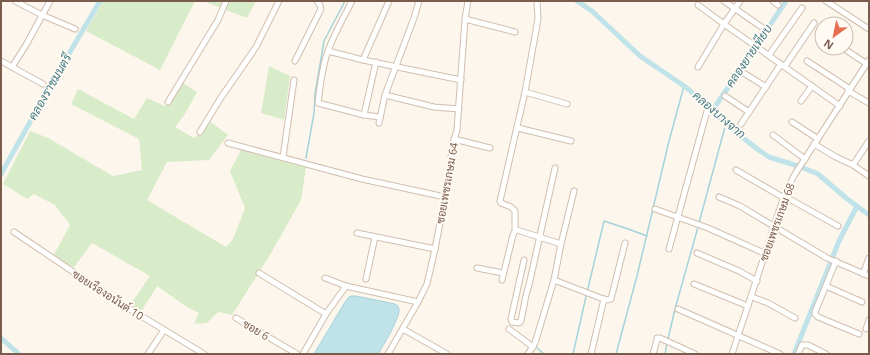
<svg xmlns="http://www.w3.org/2000/svg" width="870" height="355" viewBox="0 0 870 355" font-family="'Open Sans',Sarabun,sans-serif">
  <style>
    .green { fill: #d8ecc9 }
    .water { fill: #bfe3e8; stroke: #a5d3da }
    .lines { fill: none; stroke-linecap: round; stroke-linejoin: round }
    .stream { stroke: #a5d3da; stroke-width: 1.5 }
    .canal { stroke: #bfe3e8; stroke-width: 5 }
    .street-casing { stroke: #d1beb0; stroke-width: 7 }
    .street { stroke: #fff; stroke-width: 5 }
    .labels { text-anchor: middle; stroke-width: 4; stroke-linejoin: round; paint-order: stroke }
    .street-label { font-size: 11px; fill: #7a5c4d; stroke: #fffaf3 }
    .water-label { font-size: 12px; font-style: italic; fill: #437c86; stroke: #fffaf3 }
  </style>
  <rect width="100%" height="100%" fill="#fdf6ec"/>
  <!-- green -->
  <g class="green">
    <path d="M103,1H195L160,70L86,31Z"/>
    <path d="M203,1H256L247,18Z"/>
    <path d="M269,66L290,76L284,120L261,113Z"/>
    <path d="M183,83L197,92L185,114L175,127L194,138L211,122L228,135L209,160L167,162L147,200L226,247L233,239L245,208L230,171L241,150L306,167L301,200L270,255L232,315L218,312L207,323L194,324L199,313L187,307L157,286L141,312L130,305L150,276L92,243L74,267L52,258L70,225L55,205L34,194L27,199L3,184L30,131L48,138L113,176L142,170L139,139L71,104L78,89L134,119L147,98L165,106Z"/>
  </g>
  <!-- water -->
  <path class="water" d="M351,296H356L395,304C398,306 398,306 399,309C400,318 383,346 378,354H314L345,302L349,297Z"/>
  <g class="lines">
    <!-- stream -->
    <g class="stream">
      <path d="M306,158L314,113L315,94L324,41L345,1"/>
      <path d="M699,223L726,123"/>
      <path d="M668,339L675,309L698,227"/>
      <path d="M535,346L544,354"/>
      <path d="M573,354L585,301L604,221L631,230L647,236"/>
      <path d="M616,354L637,276L669,141L684,86"/>
      <path d="M665,354L667,343"/>
    </g>
    <!-- canal -->
    <g class="canal">
      <path d="M577,1L592,11L640,56L687,88L738,134L760,151L769,157L801,167L818,174L846,198L869,215"/>
      <path d="M712,111L750,55L786,1"/>
      <path d="M1,174L50,86L100,1"/>
      <path d="M1,338L19,354"/>
      <path d="M794,354L839,241L857,206"/>
    </g>
    <!-- street casing -->
    <g class="street-casing">
      <g id="street">
        <path d="M15,1L42,15L75,29"/>
        <path d="M352,1C344,17 334,34 328,51C322,67 320,86 318,103L364,115L380,117"/>
        <path d="M537,1L538,19L525,92L500,201L501,203L511,207L515,211V229L517,230L561,244"/>
        <path d="M724,1L763,28"/>
        <path d="M773,1L778,5"/>
        <path d="M826,1L869,29"/>
        <path d="M698,5L724,24L740,1"/>
        <path d="M465,19L515,32"/>
        <path d="M843,48L867,64"/>
        <path d="M328,51L363,60L461,80"/>
        <path d="M769,55L802,8"/>
        <path d="M363,60L389,1"/>
        <path d="M1,61L12,67L26,45L50,1"/>
        <path d="M295,61L321,9L320,5L317,1"/>
        <path d="M807,61L850,89"/>
        <path d="M785,66L814,23"/>
        <path d="M12,67L43,84"/>
        <path d="M698,67L724,24L840,106"/>
        <path d="M742,72L766,87"/>
        <path d="M848,91L869,103"/>
        <path d="M525,92L567,104"/>
        <path d="M385,95L434,107L459,109"/>
        <path d="M725,96L749,112"/>
        <path d="M801,101L812,86"/>
        <path d="M168,102L218,20L226,1"/>
        <path d="M364,115L376,62"/>
        <path d="M792,122L818,139"/>
        <path d="M379,123L385,95L414,18L419,1"/>
        <path d="M741,124L781,64"/>
        <path d="M518,128L571,141"/>
        <path d="M200,132L220,99L256,47L279,1"/>
        <path d="M773,135L805,159"/>
        <path d="M454,139L490,148"/>
        <path d="M228,143L362,179L445,197"/>
        <path d="M814,144L836,157L853,165L869,141"/>
        <path d="M283,157L294,80"/>
        <path d="M853,165L869,176"/>
        <path d="M736,170L784,198"/>
        <path d="M784,196L838,226"/>
        <path d="M719,197L740,206L827,258L869,276"/>
        <path d="M655,209L708,228L766,254"/>
        <path d="M14,232L118,302L204,354"/>
        <path d="M357,233L435,249"/>
        <path d="M669,249L707,111"/>
        <path d="M697,253L739,271L757,281"/>
        <path d="M524,260L511,319L512,322L519,323L521,321L526,295L529,285L555,168"/>
        <path d="M836,261L815,312V314L818,317L859,334"/>
        <path d="M477,268L503,273"/>
        <path d="M259,273L326,314"/>
        <path d="M863,274L869,258"/>
        <path d="M325,278L346,286L418,302"/>
        <path d="M366,279L375,237"/>
        <path d="M502,280L513,235L516,229"/>
        <path d="M554,280L606,300L611,299L625,243"/>
        <path d="M694,284L748,306"/>
        <path d="M826,286L862,302"/>
        <path d="M752,297L768,303L795,318"/>
        <path d="M678,309L780,354"/>
        <path d="M236,318L297,354"/>
        <path d="M403,329L447,354"/>
        <path d="M509,329L533,347"/>
        <path d="M866,329L869,320"/>
        <path d="M148,354L164,330"/>
        <path d="M303,354L326,314L346,286"/>
        <path d="M388,354L418,302L427,284L435,249L445,197L453,143L457,130L465,19L468,1"/>
        <path d="M528,354L535,343L554,280L561,244L574,191"/>
        <path d="M591,354L604,299"/>
        <path d="M653,354L657,340V338H660L695,354"/>
        <path d="M732,354L784,196L795,174L869,60"/>
        <path d="M798,354L802,345H808L826,354"/>
      </g>
    </g>
    <!-- street -->
    <use href="#street" class="street"/>
  </g>
  <g class="labels">
    <!-- street labels -->
    <g class="street-label">
      <text transform="translate(447 183) rotate(-80)" y="4">ซอยเพชรเกษม 64</text>
      <text transform="translate(777 222) rotate(-70)" y="4">ซอยเพชรเกษม 68</text>
      <text transform="translate(108 295) rotate(33)" y="4">ซอยเรืองอนันต์ 10</text>
      <text transform="translate(256 330) rotate(31)" y="4">ซอย 6</text>
    </g>
    <!-- water labels -->
    <g class="water-label">
      <text transform="translate(749 56) rotate(-56)" y="4">คลองยายเทียบ</text>
      <text transform="translate(50 87) rotate(-60)" y="4">คลองราชมนตรี</text>
      <text transform="translate(719 115) rotate(41)" y="4">คลองบางจาก</text>
    </g>
  </g>
  <!-- border -->
  <rect width="870" height="355" fill="none" stroke="#7a5c4d" stroke-width="4"/>
  <!-- north arrow -->
  <g transform="translate(834 36) rotate(213)"><circle r="19" fill="#fffaf3" stroke="#cabbb1"/>
  <path d="M0-3L7 15L0 10L-7 15Z" fill="#e76f51"/>
  <text y="-6" font-size="11" font-weight="bold" text-anchor="middle" fill="#7a5c4d">N</text>
  </g>
</svg>
